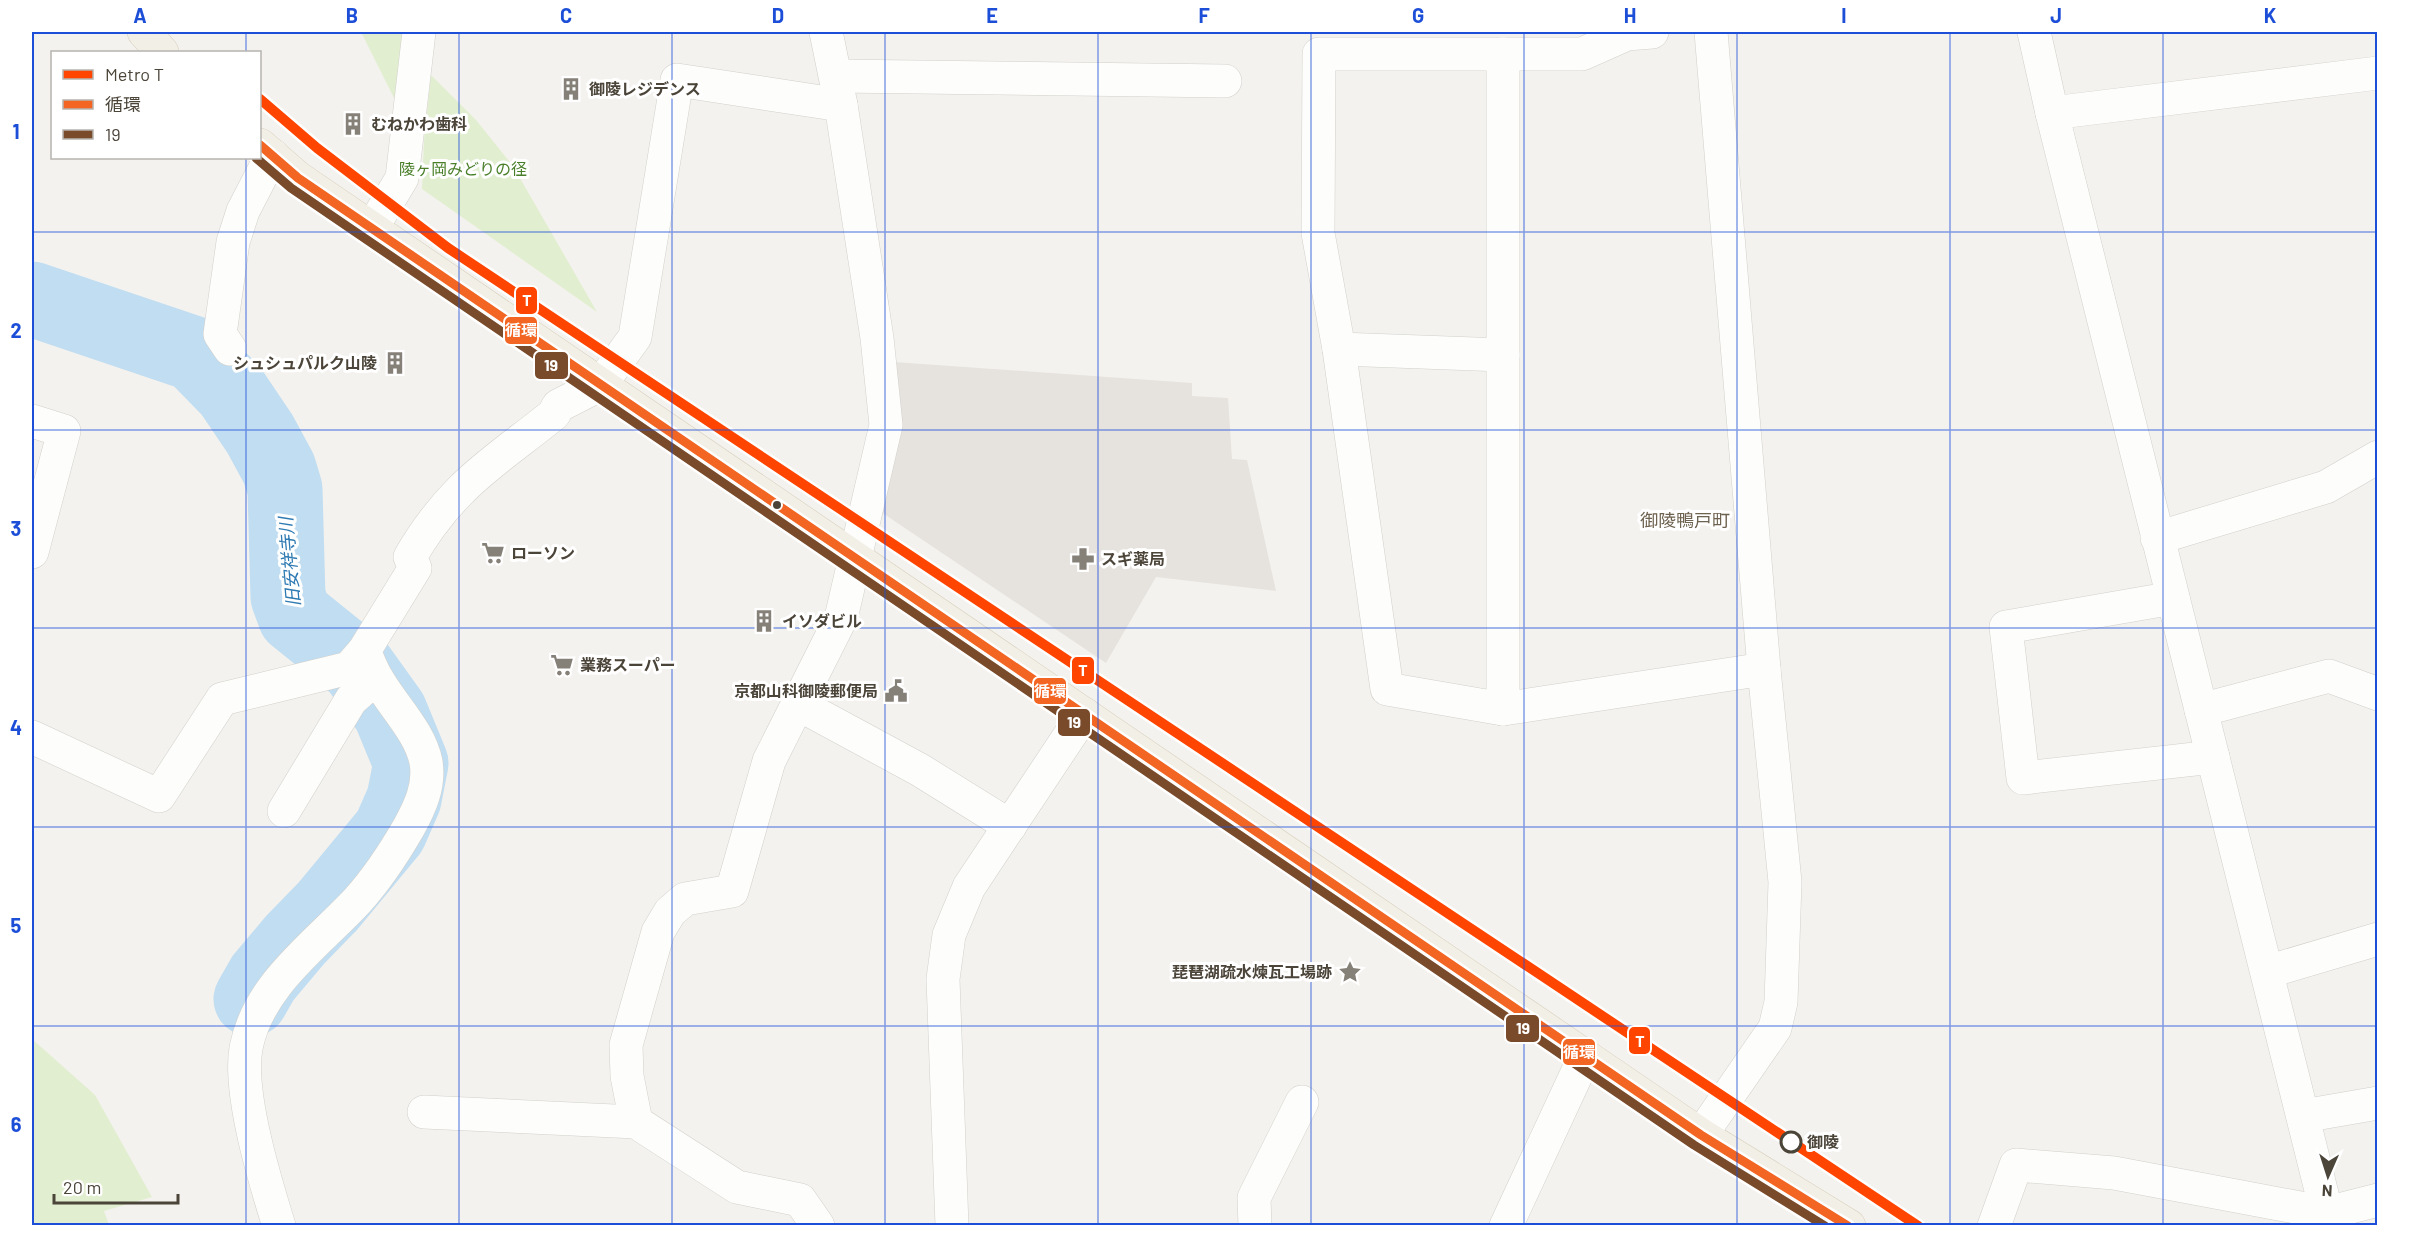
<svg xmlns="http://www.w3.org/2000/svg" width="2409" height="1257" viewBox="0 0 2409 1257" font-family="Barlow,'Noto Sans JP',sans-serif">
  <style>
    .green { fill: #e1eecf }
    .parking { fill: #e6e3df }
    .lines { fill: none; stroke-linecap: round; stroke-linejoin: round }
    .river { stroke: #c0ddf1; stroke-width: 75 }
    .minor-casing { stroke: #d2d0cb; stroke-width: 34 }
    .major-casing { stroke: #d6cebb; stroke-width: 34 }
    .minor { stroke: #fdfdfc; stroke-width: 33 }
    .major { stroke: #f2efe6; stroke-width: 33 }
    .bus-1-casing { stroke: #fff; stroke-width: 14 }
    .bus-2-casing { stroke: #fff; stroke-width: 14 }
    .bus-1 { stroke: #f26522; stroke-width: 9 }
    .bus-2 { stroke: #7a4b2a; stroke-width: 9 }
    .metro-1-casing { stroke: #fff; stroke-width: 15 }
    .metro-1 { stroke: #ff4500; stroke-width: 10 }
    .grid { fill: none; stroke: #1d4ed8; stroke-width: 1.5; stroke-opacity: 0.55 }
    .bus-dot { fill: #4b4439; stroke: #fff; stroke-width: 2 }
    .stop-dot { fill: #fff; stroke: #4b4439; stroke-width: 3 }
    .labels { text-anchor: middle; stroke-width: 6; stroke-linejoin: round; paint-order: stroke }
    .poi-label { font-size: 16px; font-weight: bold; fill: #4b4439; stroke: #fff; text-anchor: start }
    .park-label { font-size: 16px; fill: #4a7f2a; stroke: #fff }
    .stop-label { font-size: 16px; font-weight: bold; fill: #4b4439; stroke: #fff; text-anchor: start }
    .neighbourhood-label { font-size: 18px; fill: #6e6250; stroke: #fff }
    .water-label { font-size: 18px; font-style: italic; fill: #2e7ab2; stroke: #fff }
    .line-badge { stroke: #fff; stroke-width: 2 }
    .badge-label { font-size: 16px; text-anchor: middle; font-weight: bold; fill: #fff }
    .neatline { fill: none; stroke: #1d4ed8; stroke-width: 2 }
    .grid-label { font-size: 20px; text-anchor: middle; font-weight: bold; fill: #1d4ed8 }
  </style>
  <rect width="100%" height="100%" fill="#f4f2ee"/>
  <!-- green -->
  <g class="green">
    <path d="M361,32H411L403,116Z"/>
    <path d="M431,75L476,120L513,166L597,312L422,189L424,140Z"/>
    <path d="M32,1039L95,1095L152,1197L104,1211L109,1225H32Z"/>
  </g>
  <!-- parking -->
  <path class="parking" d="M894,362L1192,383V396L1228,398L1232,459L1247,460L1276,591L1156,577L1106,663L878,510Z"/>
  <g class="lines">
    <!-- river -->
    <path class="river" d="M32,299L195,354L231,391L260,434L279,469L285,489L288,597L295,616L357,666L390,712L411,763L404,799L390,831L328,906L295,940L263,978L251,999"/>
    <!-- minor casing -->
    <g class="minor-casing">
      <g id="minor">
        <path d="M1652,32L1627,34L1582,54H1319L1318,233L1339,349L1387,689L1503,709L1764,669"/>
        <path d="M2034,32L2052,113L2330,1226"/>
        <path d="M836,76L1225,81"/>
        <path d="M2052,113L2378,73"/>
        <path d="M372,228L402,178L419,32"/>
        <path d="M230,349L220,334L233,242L243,211L272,155"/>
        <path d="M1339,349L1503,355"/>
        <path d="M32,421L64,431L32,552"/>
        <path d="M2157,538L2326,487L2378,457"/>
        <path d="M2173,598L2006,627L2023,778L2213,757"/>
        <path d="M798,704L920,770L1010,826"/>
        <path d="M1503,709V54"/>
        <path d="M2201,710L2329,676L2378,694"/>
        <path d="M32,737L159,796L222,699L349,668L364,651L415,568L410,557C424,533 441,510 460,491C486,464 525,438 554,414L558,406L601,384L635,337L677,80L841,105"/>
        <path d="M284,811L351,700L376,678"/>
        <path d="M2267,972L2378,939"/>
        <path d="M424,1112L636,1122L737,1187L800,1200L818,1226"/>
        <path d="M2303,1116L2378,1103"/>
        <path d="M636,1122L627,1076L626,1045L658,932L670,912L685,899L732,891L769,761L841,618L886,425L877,338L841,105L826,32"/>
        <path d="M1701,1135L1775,1028L1781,1002L1785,882L1764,669L1711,32"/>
        <path d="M279,1226C265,1181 238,1093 246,1048C258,985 316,945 357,901C377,879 394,853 409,827C420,807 430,786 426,762C420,732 393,706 378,680C372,671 369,661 364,651"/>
        <path d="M952,1226L943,979L949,935L969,887L1084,714"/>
        <path d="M1255,1226L1254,1198L1302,1102"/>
        <path d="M1506,1226L1585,1056"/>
        <path d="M1994,1226L2016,1165L2114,1173L2327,1213L2378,1200"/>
      </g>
    </g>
    <!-- major casing -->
    <g class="major-casing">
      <g id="major">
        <path d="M144,32L162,52"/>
        <path d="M260,145L298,178L1585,1056L1701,1135L1849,1226"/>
      </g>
    </g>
    <!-- minor -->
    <use href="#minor" class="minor"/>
    <!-- major -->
    <use href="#major" class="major"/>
    <!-- bus-1 casing -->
    <g class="bus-1-casing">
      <path id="bus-1" d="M260,145L298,178L1701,1135L1848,1226"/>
    </g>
    <!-- bus-2 casing -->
    <g class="bus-2-casing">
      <path id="bus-2" d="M256,158L291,188L1694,1145L1825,1226"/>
    </g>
    <!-- bus-1 -->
    <use href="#bus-1" class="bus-1"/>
    <!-- bus-2 -->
    <use href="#bus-2" class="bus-2"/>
    <!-- metro-1 casing -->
    <g class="metro-1-casing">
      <path id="metro-1" d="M260,99L317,148L448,248L1918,1226"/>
    </g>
    <!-- metro-1 -->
    <use href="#metro-1" class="metro-1"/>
  </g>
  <!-- grid -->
  <path class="grid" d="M246,32V52M459,32V1226M672,32V1226M885,32V1226M1098,32V1226M1311,32V1226M1524,32V1226M1737,32V1226M1950,32V1226M2163,32V1226M246,158V1226M32,232H2378M32,430H2378M32,628H2378M32,827H2378M32,1026H2378"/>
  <!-- icons -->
  <defs>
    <g id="building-bare" transform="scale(1.8)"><path d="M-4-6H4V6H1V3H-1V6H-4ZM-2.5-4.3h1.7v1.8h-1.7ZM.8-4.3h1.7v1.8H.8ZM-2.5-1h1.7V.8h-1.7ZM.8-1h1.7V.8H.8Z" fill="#868178" stroke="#fff" stroke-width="2.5" paint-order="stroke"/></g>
    <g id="supermarket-bare" transform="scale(1.8)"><path d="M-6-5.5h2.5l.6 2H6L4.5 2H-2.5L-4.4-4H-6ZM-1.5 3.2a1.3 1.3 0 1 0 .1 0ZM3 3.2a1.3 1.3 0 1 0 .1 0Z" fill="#868178" stroke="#fff" stroke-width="2.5" paint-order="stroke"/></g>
    <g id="pharmacy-bare" transform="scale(1.8)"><path d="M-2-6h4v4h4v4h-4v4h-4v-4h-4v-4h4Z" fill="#868178" stroke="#fff" stroke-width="2.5" paint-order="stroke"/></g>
    <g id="civic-bare" transform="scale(1.8)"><path d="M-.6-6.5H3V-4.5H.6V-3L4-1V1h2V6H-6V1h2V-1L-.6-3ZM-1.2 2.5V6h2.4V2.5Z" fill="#868178" stroke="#fff" stroke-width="2.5" paint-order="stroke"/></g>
    <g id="sight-bare" transform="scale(1.8)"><path d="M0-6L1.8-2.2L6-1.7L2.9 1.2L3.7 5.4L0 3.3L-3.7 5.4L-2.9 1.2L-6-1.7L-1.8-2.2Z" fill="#868178" stroke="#fff" stroke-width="2.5" paint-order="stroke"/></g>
  </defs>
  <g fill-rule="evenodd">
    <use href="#building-bare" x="571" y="89"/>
    <use href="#building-bare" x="353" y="124"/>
    <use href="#building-bare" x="395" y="363"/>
    <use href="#supermarket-bare" x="493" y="553"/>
    <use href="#pharmacy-bare" x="1083" y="559"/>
    <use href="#building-bare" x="764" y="621"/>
    <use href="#supermarket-bare" x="562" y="665"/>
    <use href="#civic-bare" x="896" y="691"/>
    <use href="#sight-bare" x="1350" y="972"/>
  </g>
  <!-- markers -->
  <circle class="bus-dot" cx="777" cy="505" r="5"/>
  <circle class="stop-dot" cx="1791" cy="1142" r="10"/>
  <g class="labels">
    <!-- poi labels -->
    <g class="poi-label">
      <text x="589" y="95">御陵レジデンス</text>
      <text x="371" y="130">むねかわ歯科</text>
      <text x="377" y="369" text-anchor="end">シュシュパルク山陵</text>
      <text x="511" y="559">ローソン</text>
      <text x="1101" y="565">スギ薬局</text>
      <text x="782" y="627">イソダビル</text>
      <text x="580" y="671">業務スーパー</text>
      <text x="878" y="697" text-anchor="end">京都山科御陵郵便局</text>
      <text x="1332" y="978" text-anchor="end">琵琶湖疏水煉瓦工場跡</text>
    </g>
    <!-- park labels -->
    <g class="park-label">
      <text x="463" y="175">陵ヶ岡みどりの径</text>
    </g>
    <!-- stop labels -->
    <g class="stop-label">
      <text x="1807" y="1148">御陵</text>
    </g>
    <!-- neighbourhood labels -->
    <g class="neighbourhood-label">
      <text x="1685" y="527">御陵鴨戸町</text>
    </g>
    <!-- water labels -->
    <g class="water-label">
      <text transform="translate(290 562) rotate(-95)" y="6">旧安祥寺川</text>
    </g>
  </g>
  <g class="line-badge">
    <rect x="515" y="286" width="23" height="29" rx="6" fill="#ff4500"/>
    <rect x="504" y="316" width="34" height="29" rx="6" fill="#f26522"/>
    <rect x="534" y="351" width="35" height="29" rx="6" fill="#7a4b2a"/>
    <rect x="1071" y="656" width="24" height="29" rx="6" fill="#ff4500"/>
    <rect x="1033" y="677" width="34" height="28" rx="6" fill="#f26522"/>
    <rect x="1057" y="708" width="34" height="29" rx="6" fill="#7a4b2a"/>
    <rect x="1505" y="1014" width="35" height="29" rx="6" fill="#7a4b2a"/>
    <rect x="1628" y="1026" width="23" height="29" rx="6" fill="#ff4500"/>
    <rect x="1562" y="1038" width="34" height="28" rx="6" fill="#f26522"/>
  </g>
  <g class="badge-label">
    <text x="527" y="306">T</text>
    <text x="521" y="336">循環</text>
    <text x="551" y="371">19</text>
    <text x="1083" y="676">T</text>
    <text x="1050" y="697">循環</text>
    <text x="1074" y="728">19</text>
    <text x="1523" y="1034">19</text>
    <text x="1640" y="1047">T</text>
    <text x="1579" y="1058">循環</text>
  </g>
  <!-- border -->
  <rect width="2409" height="1257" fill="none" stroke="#ffffff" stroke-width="66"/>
  <!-- legend -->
  <rect x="51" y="51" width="210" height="108" fill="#ffffff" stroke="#b7b4b0" stroke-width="1.5"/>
  <rect x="63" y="70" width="30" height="9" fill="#ff4500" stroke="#b7b4b0" stroke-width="1.5"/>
  <text x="105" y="81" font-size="18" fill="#4b4439">Metro T</text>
  <rect x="63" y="100" width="30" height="9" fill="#f26522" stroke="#b7b4b0" stroke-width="1.5"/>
  <text x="105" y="111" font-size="18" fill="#4b4439">循環</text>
  <rect x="63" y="130" width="30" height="9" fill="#7a4b2a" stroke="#b7b4b0" stroke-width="1.5"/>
  <text x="105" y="141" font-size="18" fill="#4b4439">19</text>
  <!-- north arrow -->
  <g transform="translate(2328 1176) rotate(183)" stroke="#ffffff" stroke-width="4.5" paint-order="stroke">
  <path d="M0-4.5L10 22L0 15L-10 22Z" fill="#4b4439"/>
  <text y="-9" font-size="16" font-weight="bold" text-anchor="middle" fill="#4b4439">N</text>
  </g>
  <!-- scale -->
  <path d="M54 1194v9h124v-9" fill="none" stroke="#4b4439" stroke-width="3"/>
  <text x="63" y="1194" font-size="18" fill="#4b4439" stroke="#ffffff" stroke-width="4.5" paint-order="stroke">20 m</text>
  <rect x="33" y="33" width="2343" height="1191" class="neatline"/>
  <g class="grid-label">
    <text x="140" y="23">A</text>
    <text x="352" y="23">B</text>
    <text x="566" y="23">C</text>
    <text x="778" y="23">D</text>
    <text x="992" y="23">E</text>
    <text x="1204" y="23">F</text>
    <text x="1418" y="23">G</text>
    <text x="1630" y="23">H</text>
    <text x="1844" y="23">I</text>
    <text x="2056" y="23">J</text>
    <text x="2270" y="23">K</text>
    <text x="16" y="139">1</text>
    <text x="16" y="338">2</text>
    <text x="16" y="536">3</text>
    <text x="16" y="735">4</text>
    <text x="16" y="933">5</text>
    <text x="16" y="1132">6</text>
  </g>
</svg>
